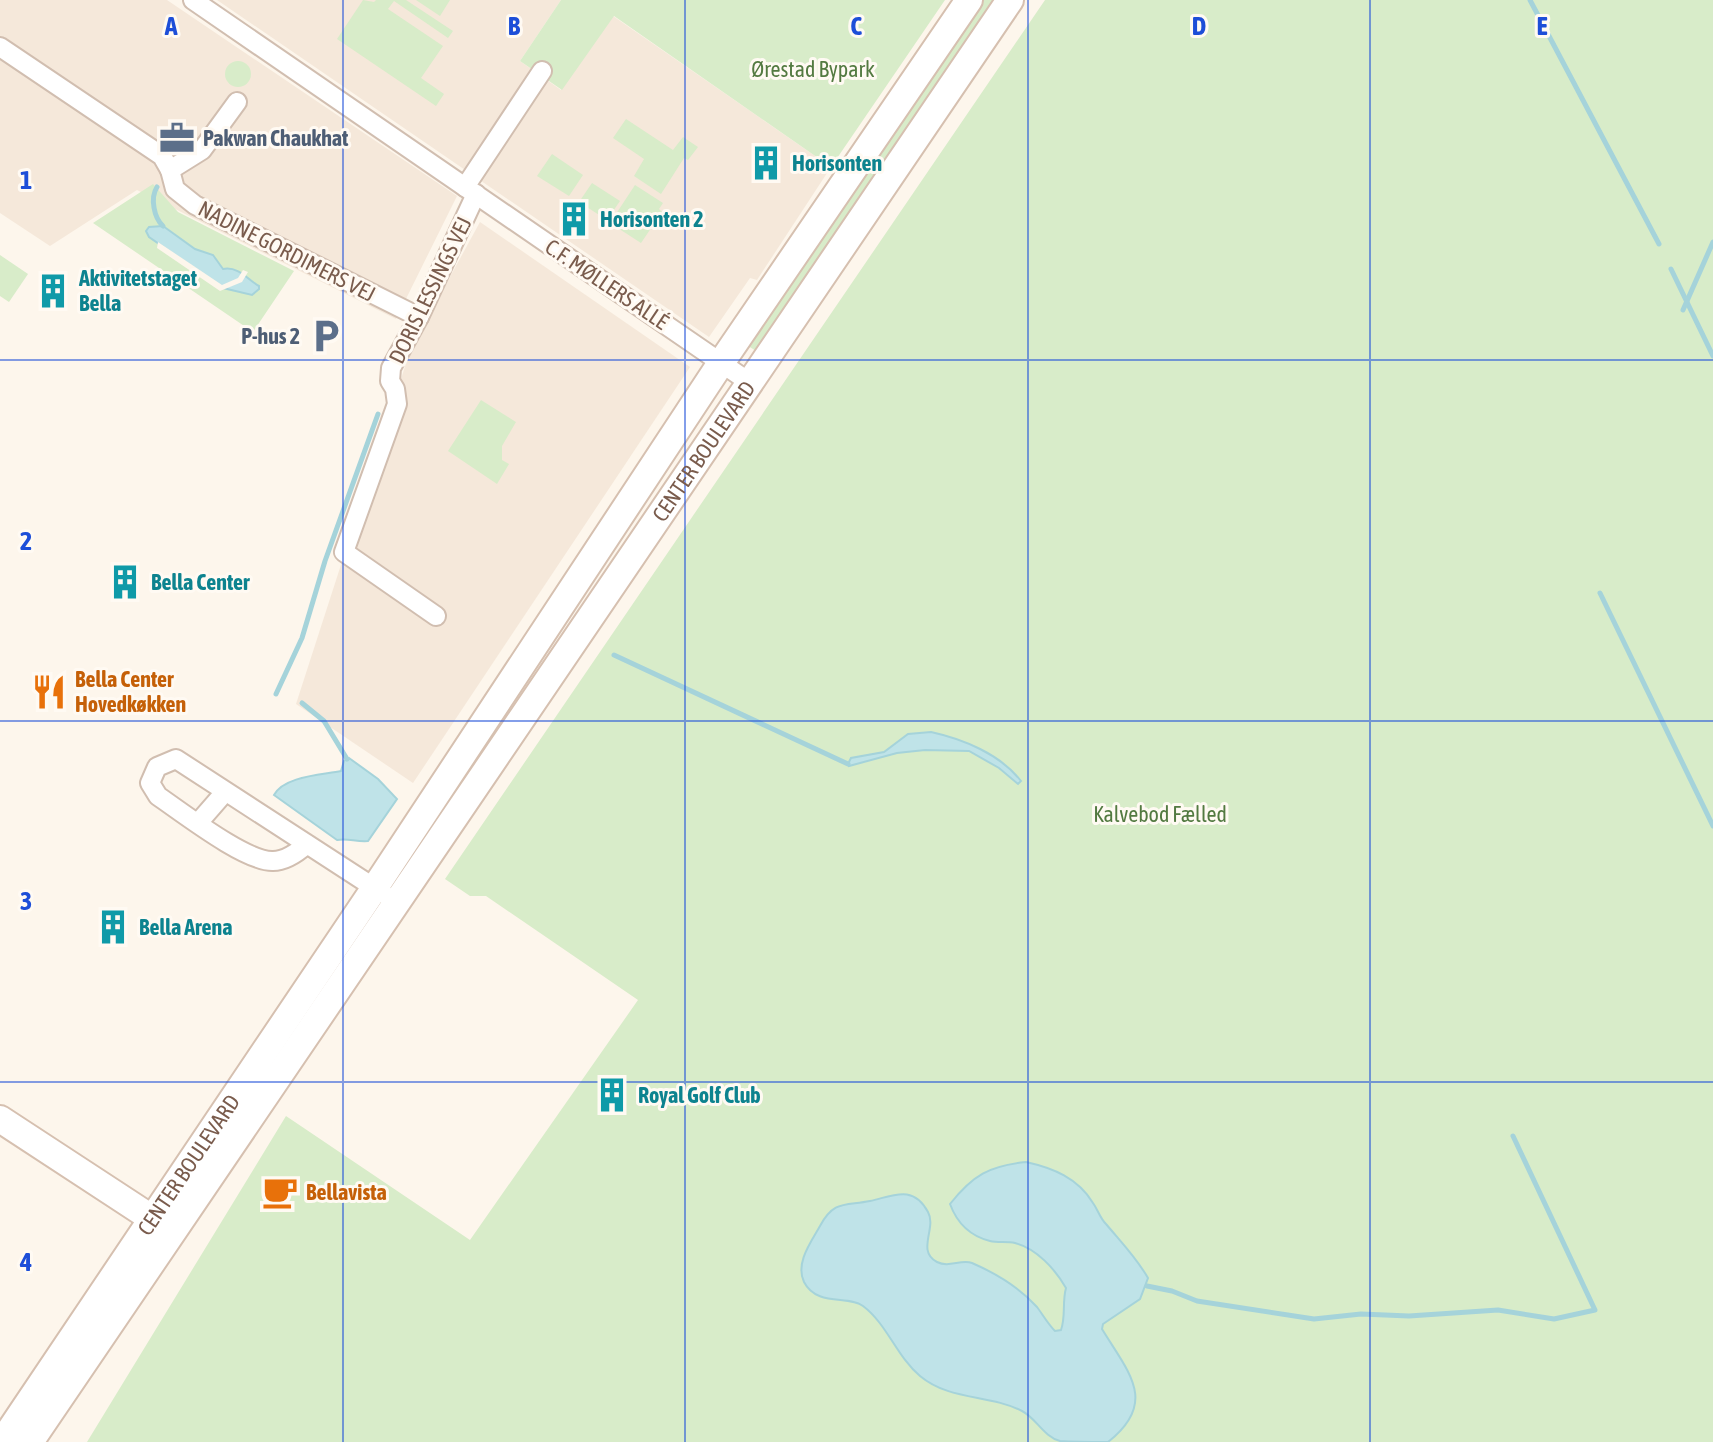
<svg xmlns="http://www.w3.org/2000/svg" width="1713" height="1442" viewBox="0 0 1713 1442" font-family="'Asap Condensed',sans-serif">
  <rect width="100%" height="100%" fill="#fdf6ec"/>
  <g fill="#f5e8da">
    <polygon points="0,0 167,0 457,196 396,319 137,190 50,246 0,213"/>
    <polygon points="217,0 561,0 520,61 561,90 613,16 831,167 757,280 750,278 709,337"/>
    <polygon points="480,222 690,367 413,783 296,704 411,348"/>
  </g>
  <g fill="#d8ecc9">
    <polygon points="363,0 374,2 376,0 406,0 453,31 448,38 394,1 388,9 443,46 421,78 444,94 436,106 337,39"/>
    <polygon points="416,0 450,0 440,16"/>
    <polygon points="561,0 945,0 831,167 614,16 562,90 520,61"/>
    <polygon points="982,0 997,0 758,352 748,346"/>
    <polygon points="1045,0 1713,0 1713,1442 87,1442 286,1116 470,1240 638,1000 486,896 470,896 445,879"/>
    <circle cx="238" cy="74" r="13"/>
    <polygon points="626,119 673,150 683,137 698,147 688,160 684,158 661,194 634,176 644,159 613,138"/>
    <polygon points="552,154 583,175 569,196 537,176"/>
    <polygon points="592,183 620,201 607,220 579,202"/>
    <polygon points="153,184 178,212 294,271 253,332 93,223"/>
    <polygon points="635,185 663,203 659,209 662,212 641,243 610,223"/>
    <polygon points="0,255 28,274 9,302 0,296"/>
    <polygon points="481,400 516,422 502,446 502,460 509,464 497,484 448,451"/>
  </g>
  <g fill="#bfe3e8" stroke="#a5d3da" stroke-width="2">
    <path d="M163 226 195 249 213 255 223 269C239 266 248 280 259 286V289L252 295 223 288 149 237 146 231 149 227Z"/>
    <path d="M931 732C963 739 1000 754 1021 781L1018 784 999 768 969 751 925 750 897 753 849 766 848 764 851 758 884 752 908 734Z"/>
    <path d="M349 758 378 779 397 799 368 841C356 842 348 838 337 840L274 795C284 776 322 775 341 771L344 761Z"/>
    <path d="M1026 1162C1053 1168 1078 1178 1093 1203 1098 1210 1100 1218 1106 1224 1121 1242 1136 1257 1148 1278L1140 1299 1103 1324 1102 1329C1128 1372 1159 1402 1108 1442 1093 1442 1074 1442 1060 1441 1044 1437 1036 1418 1022 1411 989 1394 950 1401 920 1376 897 1357 887 1324 863 1306 848 1295 817 1307 804 1282 795 1263 811 1242 820 1226 834 1200 845 1206 870 1201 893 1196 913 1184 928 1212 937 1228 916 1251 937 1262 949 1268 961 1259 972 1263 995 1273 1020 1288 1037 1307 1043 1315 1048 1324 1055 1331L1061 1330C1066 1316 1062 1302 1066 1288 1055 1269 1037 1249 1015 1243 1007 1241 998 1243 990 1241 970 1236 957 1223 950 1204 973 1175 989 1166 1026 1162Z"/>
  </g>
  <polygon fill="#fdf6ec" points="158,242 222,285 238,278 243,270 248,272 242,282 220,291 157,248"/>
  <g fill="none" stroke-linecap="round" stroke-linejoin="round">
    <g stroke="#a5d3da" stroke-width="5">
      <polyline points="1530,0 1659,244"/>
      <path d="M157 187C150 198 154 218 163 226"/>
      <polyline points="1671,269 1713,356"/>
      <polyline points="1683,310 1713,242"/>
      <polyline points="1600,593 1713,826"/>
      <polyline points="614,655 848,764"/>
      <polyline points="276,694 302,638 325,561 378,414"/>
      <polyline points="302,703 324,721 347,759"/>
      <polyline points="1147,1286 1172,1291 1197,1301 1314,1319 1361,1314 1409,1316 1498,1310 1554,1319 1595,1310 1513,1136"/>
    </g>
    <g stroke="#d1beb0" stroke-width="22">
      <g id="street">
        <polyline points="193,0 749,382"/>
        <polyline points="0,47 162,156 170,170"/>
        <polyline points="237,102 202,150 170,170 175,189 195,205 419,317"/>
        <polyline points="465,187 542,71"/>
        <polyline points="436,616 344,552 397,404 395,389 390,381 391,368 419,317 476,194"/>
        <polyline points="198,823 225,792"/>
        <path d="M307 844C298 852 286 861 273 861 246 862 183 813 158 796L150 783 157 767 176 759 384 894"/>
      </g>
    </g>
    <g stroke="#d6c0b0" stroke-width="30">
      <g id="secondary">
        <polyline points="0,1119 165,1227"/>
        <path id="s1" d="M2 1442 374 889 721 363 969 0"/>
        <path id="s2" d="M30 1442 1010 0"/>
      </g>
    </g>
    <use href="#street" stroke="#fff" stroke-width="18"/>
    <use href="#secondary" stroke="#fff" stroke-width="26"/>
  </g>
  <path fill="none" stroke="#1d4ed8" stroke-width="2" stroke-opacity="0.55" d="M343 0V1442M685 0V1442M1028 0V1442M1370 0V1442M0 360H1713M0 721H1713M0 1082H1713"/>
  <defs>
    <g id="office-bare" transform="scale(2.76)"><path d="M-6-3h4V-5.5h4V-3h4V5H-6ZM-1-4.5V-3h2v-1.5ZM-6 0V1H6V0Z" fill="#5c6f8a" stroke="#fffaf3" stroke-width="2.5" paint-order="stroke"/></g>
    <g id="building-bare" transform="scale(2.76)"><path d="M-4-6H4V6H1V3H-1V6H-4ZM-2.5-4.3h1.7v1.8h-1.7ZM.8-4.3h1.7v1.8H.8ZM-2.5-1h1.7V.8h-1.7ZM.8-1h1.7V.8H.8Z" fill="#0f9aa8" stroke="#fffaf3" stroke-width="2.5" paint-order="stroke"/></g>
    <g id="parking-bare" transform="scale(2.76)"><path d="M-3.5-5.5H1a3.5 3.5 0 0 1 0 7H-1V5.5H-3.5ZM-1-3.4V-.6H.8a1.4 1.4 0 0 0 0-2.8Z" fill="#5c6f8a" stroke="#fffaf3" stroke-width="2.5" paint-order="stroke"/></g>
    <g id="restaurant-bare" transform="scale(2.76)"><path d="M-5-6h1v4h1v-4h1v4h1v-4h1v5L-1.5 .5V6h-2V.5L-5-1ZM5-6V6H3V1.5H1.5Q1.5-4 5-6Z" fill="#e8710a" stroke="#fffaf3" stroke-width="2.5" paint-order="stroke"/></g>
    <g id="cafe-bare" transform="scale(2.76)"><path d="M-5.5-4.5H6V0H3Q3 3.5 0 3.5H-2.5Q-5.5 3.5-5.5 0ZM3-3.2v2h1.7v-2ZM-6 4.5H4V6H-6Z" fill="#e8710a" stroke="#fffaf3" stroke-width="2.5" paint-order="stroke"/></g>
  </defs>
  <g fill-rule="evenodd">
    <use href="#office-bare" x="177" y="138"/>
    <use href="#building-bare" x="766" y="163"/>
    <use href="#building-bare" x="574" y="219"/>
    <use href="#building-bare" x="53" y="291"/>
    <use href="#parking-bare" x="326" y="336"/>
    <use href="#building-bare" x="125" y="582"/>
    <use href="#restaurant-bare" x="49" y="692"/>
    <use href="#building-bare" x="113" y="927"/>
    <use href="#building-bare" x="612" y="1095"/>
    <use href="#cafe-bare" x="280" y="1192"/>
  </g>
  <g text-anchor="middle" dominant-baseline="central" stroke-width="6" stroke-linejoin="round" paint-order="stroke">
    <g font-size="22" fill="#537a41" stroke="#fffaf3">
      <text x="813" y="69">Ørestad Bypark</text>
      <text x="1160" y="814">Kalvebod Fælled</text>
    </g>
    <g font-size="22" font-weight="bold" fill="#4e5e75" stroke="#fffaf3" text-anchor="start">
      <text x="203" y="138">Pakwan Chaukhat</text>
      <text x="300" y="336" text-anchor="end">P-hus 2</text>
    </g>
    <g font-size="22" font-weight="bold" fill="#0d838f" stroke="#fffaf3" text-anchor="start">
      <text x="792" y="163">Horisonten</text>
      <text x="600" y="219">Horisonten 2</text>
      <text x="79" y="278">Aktivitetstaget<tspan x="79" dy="25">Bella</tspan></text>
      <text x="151" y="582">Bella Center</text>
      <text x="139" y="927">Bella Arena</text>
      <text x="638" y="1095">Royal Golf Club</text>
    </g>
    <g font-size="22" fill="#7a5c4d" stroke="#fffaf3">
      <text transform="translate(287 251) rotate(27)">NADINE GORDIMERS VEJ</text>
      <text transform="translate(607 284) rotate(34)">C.F. MØLLERS ALLÉ</text>
      <text transform="translate(430 290) rotate(-64)">DORIS LESSINGS VEJ</text>
      <text stroke="none"><textPath href="#s2" startOffset="1198">CENTER BOULEVARD</textPath></text>
      <text stroke="none"><textPath href="#s1" startOffset="334">CENTER BOULEVARD</textPath></text>
    </g>
    <g font-size="22" font-weight="bold" fill="#c56008" stroke="#fffaf3" text-anchor="start">
      <text x="75" y="679">Bella Center<tspan x="75" dy="25">Hovedkøkken</tspan></text>
      <text x="306" y="1192">Bellavista</text>
    </g>
  </g>
  <g font-size="26" text-anchor="middle" font-weight="bold" fill="#1d4ed8" stroke="#fffaf3" stroke-width="6" stroke-linejoin="round" paint-order="stroke">
    <text x="171" y="35">A</text>
    <text x="514" y="35">B</text>
    <text x="856" y="35">C</text>
    <text x="1199" y="35">D</text>
    <text x="1542" y="35">E</text>
    <text x="26" y="189">1</text>
    <text x="26" y="550">2</text>
    <text x="26" y="910">3</text>
    <text x="26" y="1271">4</text>
  </g>
</svg>
